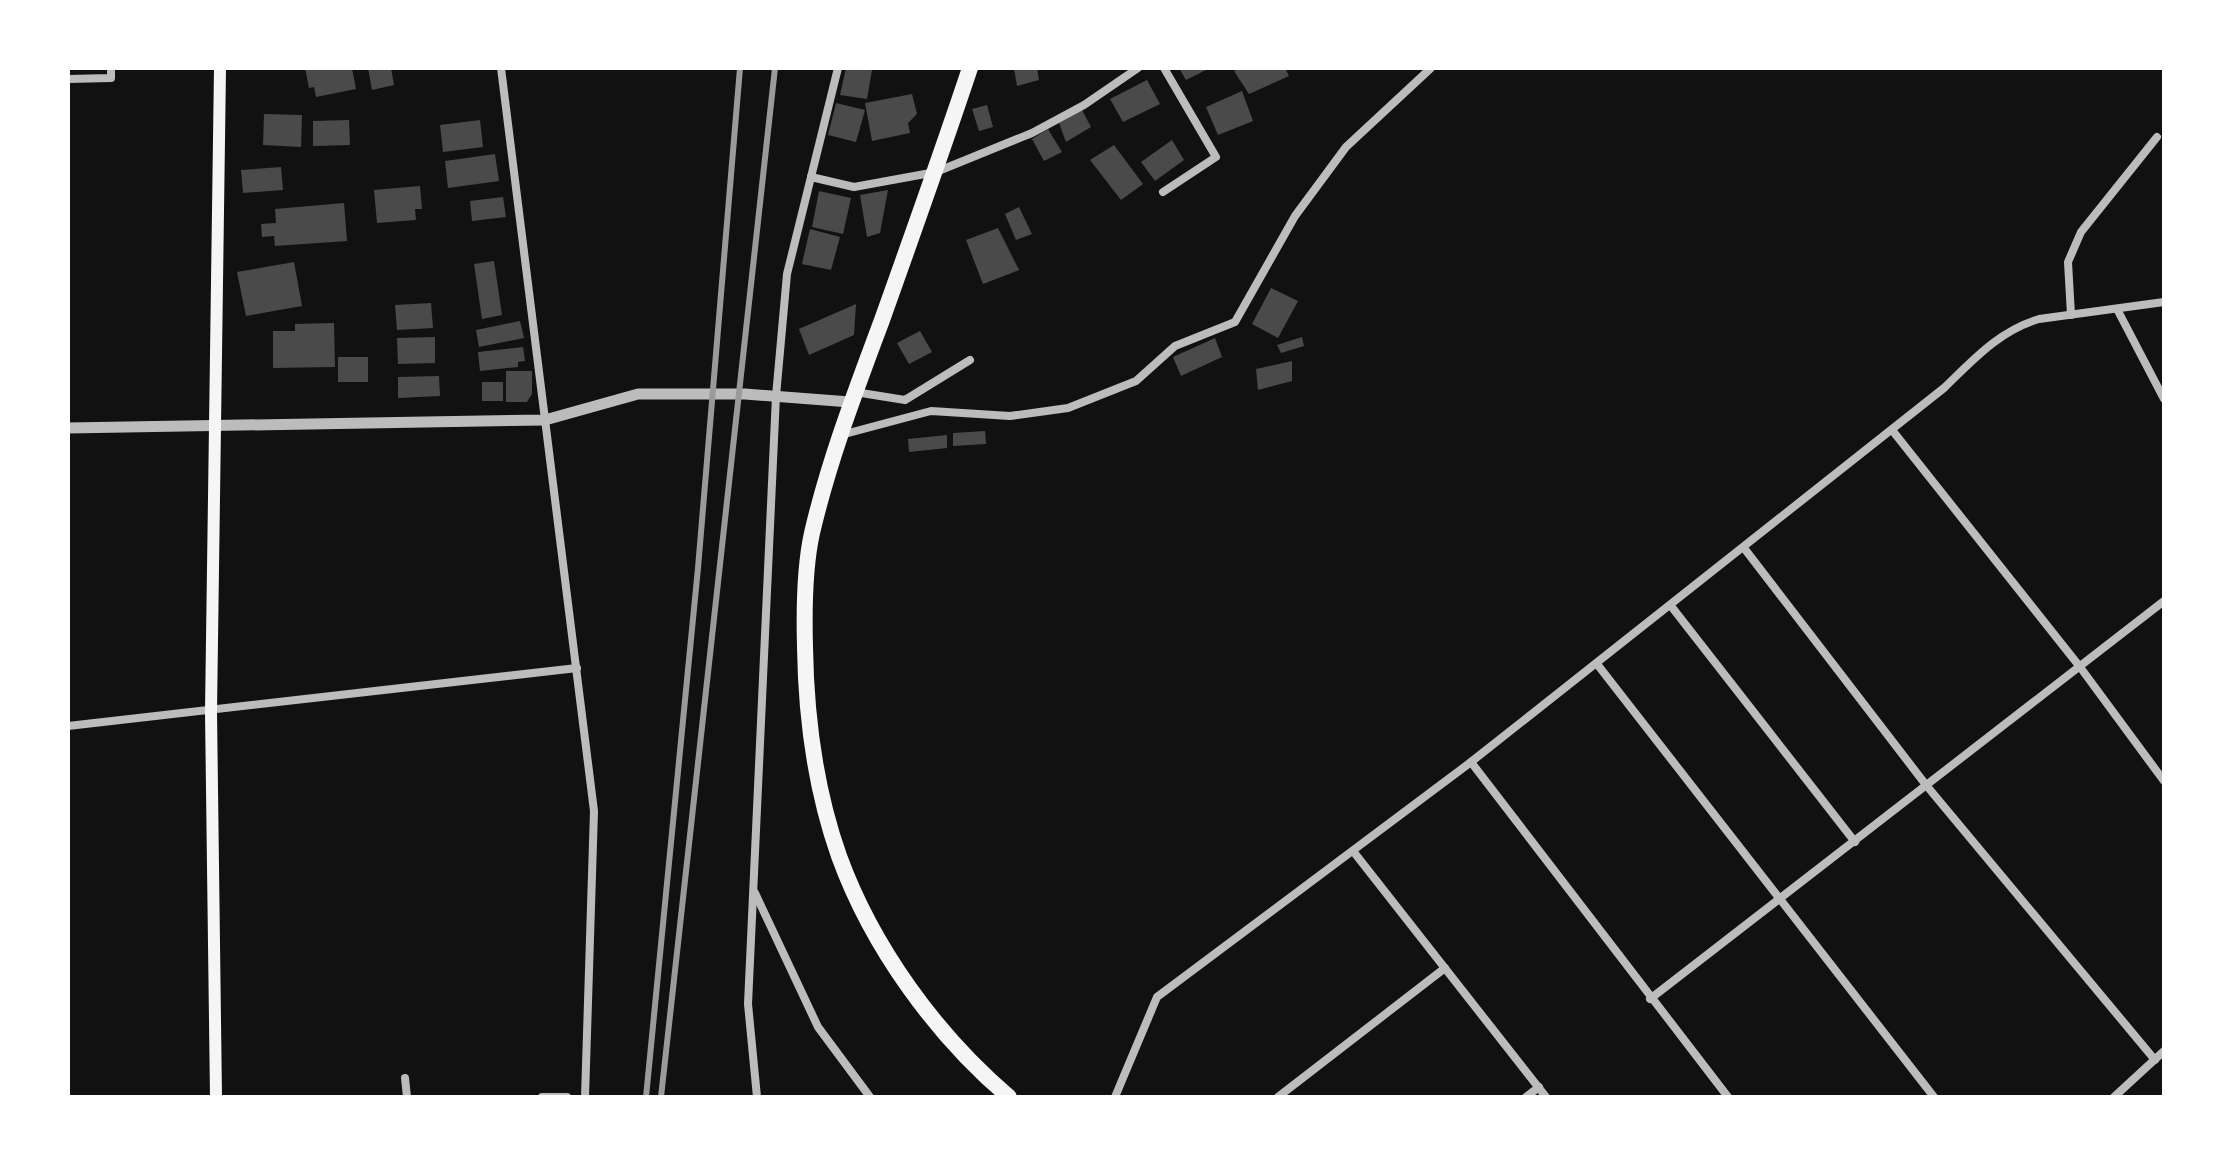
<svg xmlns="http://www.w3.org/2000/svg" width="2232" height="1165" viewBox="0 0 2232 1165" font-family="Jost,sans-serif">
  <rect width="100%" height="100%" fill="#111"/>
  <g fill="#4a4a4a">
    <polygon points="305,68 352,68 356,89 316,97 314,87 309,88"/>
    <polygon points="368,68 391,68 394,85 372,90"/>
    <polygon points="846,68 872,70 867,99 840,95"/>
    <polygon points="1014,68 1037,68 1039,80 1017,86"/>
    <polygon points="1179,68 1210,68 1186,80"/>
    <polygon points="1241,68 1285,68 1289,76 1249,94 1234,71"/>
    <polygon points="1147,80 1160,104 1123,122 1110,99"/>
    <polygon points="1242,91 1253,121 1218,135 1206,107"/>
    <polygon points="912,94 917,114 908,123 910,133 872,141 865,103"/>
    <polygon points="836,103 865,110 856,142 828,135"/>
    <polygon points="987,105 993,127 979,131 972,109"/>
    <polygon points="1082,110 1091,127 1066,142 1059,123"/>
    <polygon points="264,114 302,115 301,147 263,145"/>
    <polygon points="349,120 350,145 313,146 313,121"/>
    <polygon points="480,120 483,147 443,152 440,125"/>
    <polygon points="1048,129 1062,152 1044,161 1032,139"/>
    <polygon points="1172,140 1184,160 1155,181 1141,162"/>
    <polygon points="1114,145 1143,184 1121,200 1090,160"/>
    <polygon points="495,154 499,181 448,188 445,161"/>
    <polygon points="281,167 283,190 243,193 241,170"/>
    <polygon points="420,186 422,209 415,209 416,220 377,223 374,190"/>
    <polygon points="888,190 880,233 867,237 860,195"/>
    <polygon points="819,191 851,198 843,234 812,227"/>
    <polygon points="503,197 506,217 472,221 470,201"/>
    <polygon points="344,203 347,241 275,246 274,236 262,237 261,224 276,223 275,209"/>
    <polygon points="1019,207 1032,234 1016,240 1005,214"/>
    <polygon points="998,228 1019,270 983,284 966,240"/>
    <polygon points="810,229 840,237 831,270 802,264"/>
    <polygon points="494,261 502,315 482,319 474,264"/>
    <polygon points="294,262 302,306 246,316 237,272"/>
    <polygon points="1271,288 1298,301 1278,338 1252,324"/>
    <polygon points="431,303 433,328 397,330 395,305"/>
    <polygon points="856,304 854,335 809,355 799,329"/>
    <polygon points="520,321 524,338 479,347 476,330"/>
    <polygon points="334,323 335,367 273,368 273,331 295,331 295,324"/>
    <polygon points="920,331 932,352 909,364 897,343"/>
    <polygon points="435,337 435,363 398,364 397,338"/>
    <polygon points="1302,337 1304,346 1281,353 1277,345"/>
    <polygon points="1215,338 1222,357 1181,376 1173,357"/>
    <polygon points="523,347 525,361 518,362 518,367 480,371 478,352"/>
    <rect x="338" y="357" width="30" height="25"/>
    <polygon points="1292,361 1292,381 1258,390 1256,369"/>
    <polygon points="506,371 532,371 532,394 527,402 506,402"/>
    <polygon points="439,376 440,396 398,398 398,377"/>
    <rect x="482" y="382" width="21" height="19"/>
    <polygon points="985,431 986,444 953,446 953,433"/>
    <polygon points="947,435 947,448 909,452 908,439"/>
  </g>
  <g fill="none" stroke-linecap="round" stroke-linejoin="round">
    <g stroke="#bcbcbc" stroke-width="8">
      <polyline points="501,68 594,811 585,1097"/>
      <polyline points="68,79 111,78 111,68"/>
      <polyline points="811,177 854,187 936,172 1032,133 1084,105 1138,68"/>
      <polyline points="1163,192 1216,157 1164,68"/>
      <polyline points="2117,309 2164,399"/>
      <polyline points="2071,315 2068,262 2081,232 2157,137"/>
      <polyline points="855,392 905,400 970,360"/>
      <polyline points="1892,430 2080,667 2164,781"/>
      <polyline points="841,435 931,411 1010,416 1068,408 1136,381 1175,346 1235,322 1295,216 1346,147 1431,68"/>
      <polyline points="1744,548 1926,785 2155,1060"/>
      <polyline points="1671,606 1855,842"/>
      <polyline points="1597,664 1934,1097"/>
      <polyline points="68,726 577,668"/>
      <polyline points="1471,762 1728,1097"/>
      <polyline points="1353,851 1546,1097"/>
      <polyline points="755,893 818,1027 870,1097"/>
      <polyline points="1650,999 2164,601"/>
      <polyline points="405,1078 407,1097"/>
      <polyline points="542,1097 567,1097"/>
      <polyline points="757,1097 748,1004 776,396 787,274 838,68"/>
      <path d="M1115 1097 1157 997 1471 762 1944 388C1974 359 1999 331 2039 319L2164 302"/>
      <polyline points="1278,1097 1445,968"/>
      <polyline points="1526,1097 1539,1087"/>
      <polyline points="2114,1097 2164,1051"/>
    </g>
    <polyline stroke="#bcbcbc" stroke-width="11" points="68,428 545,420 638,394 745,394 850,402"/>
    <polyline stroke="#f5f5f5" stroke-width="12" points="216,1097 211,712 220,68"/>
    <path stroke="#f5f5f5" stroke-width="16" d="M970 68C942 152 912 236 882 320 856 390 829 460 812 533 804 569 804 610 805 647 806 716 816 791 839 856 872 947 936 1035 1009 1097"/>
    <g stroke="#9a9a9a" stroke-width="6">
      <polyline points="646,1097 698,568 740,68"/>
      <polyline points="661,1097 775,68"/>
    </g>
  </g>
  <rect width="2232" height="1165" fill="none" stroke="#ffffff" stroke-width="140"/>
</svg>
